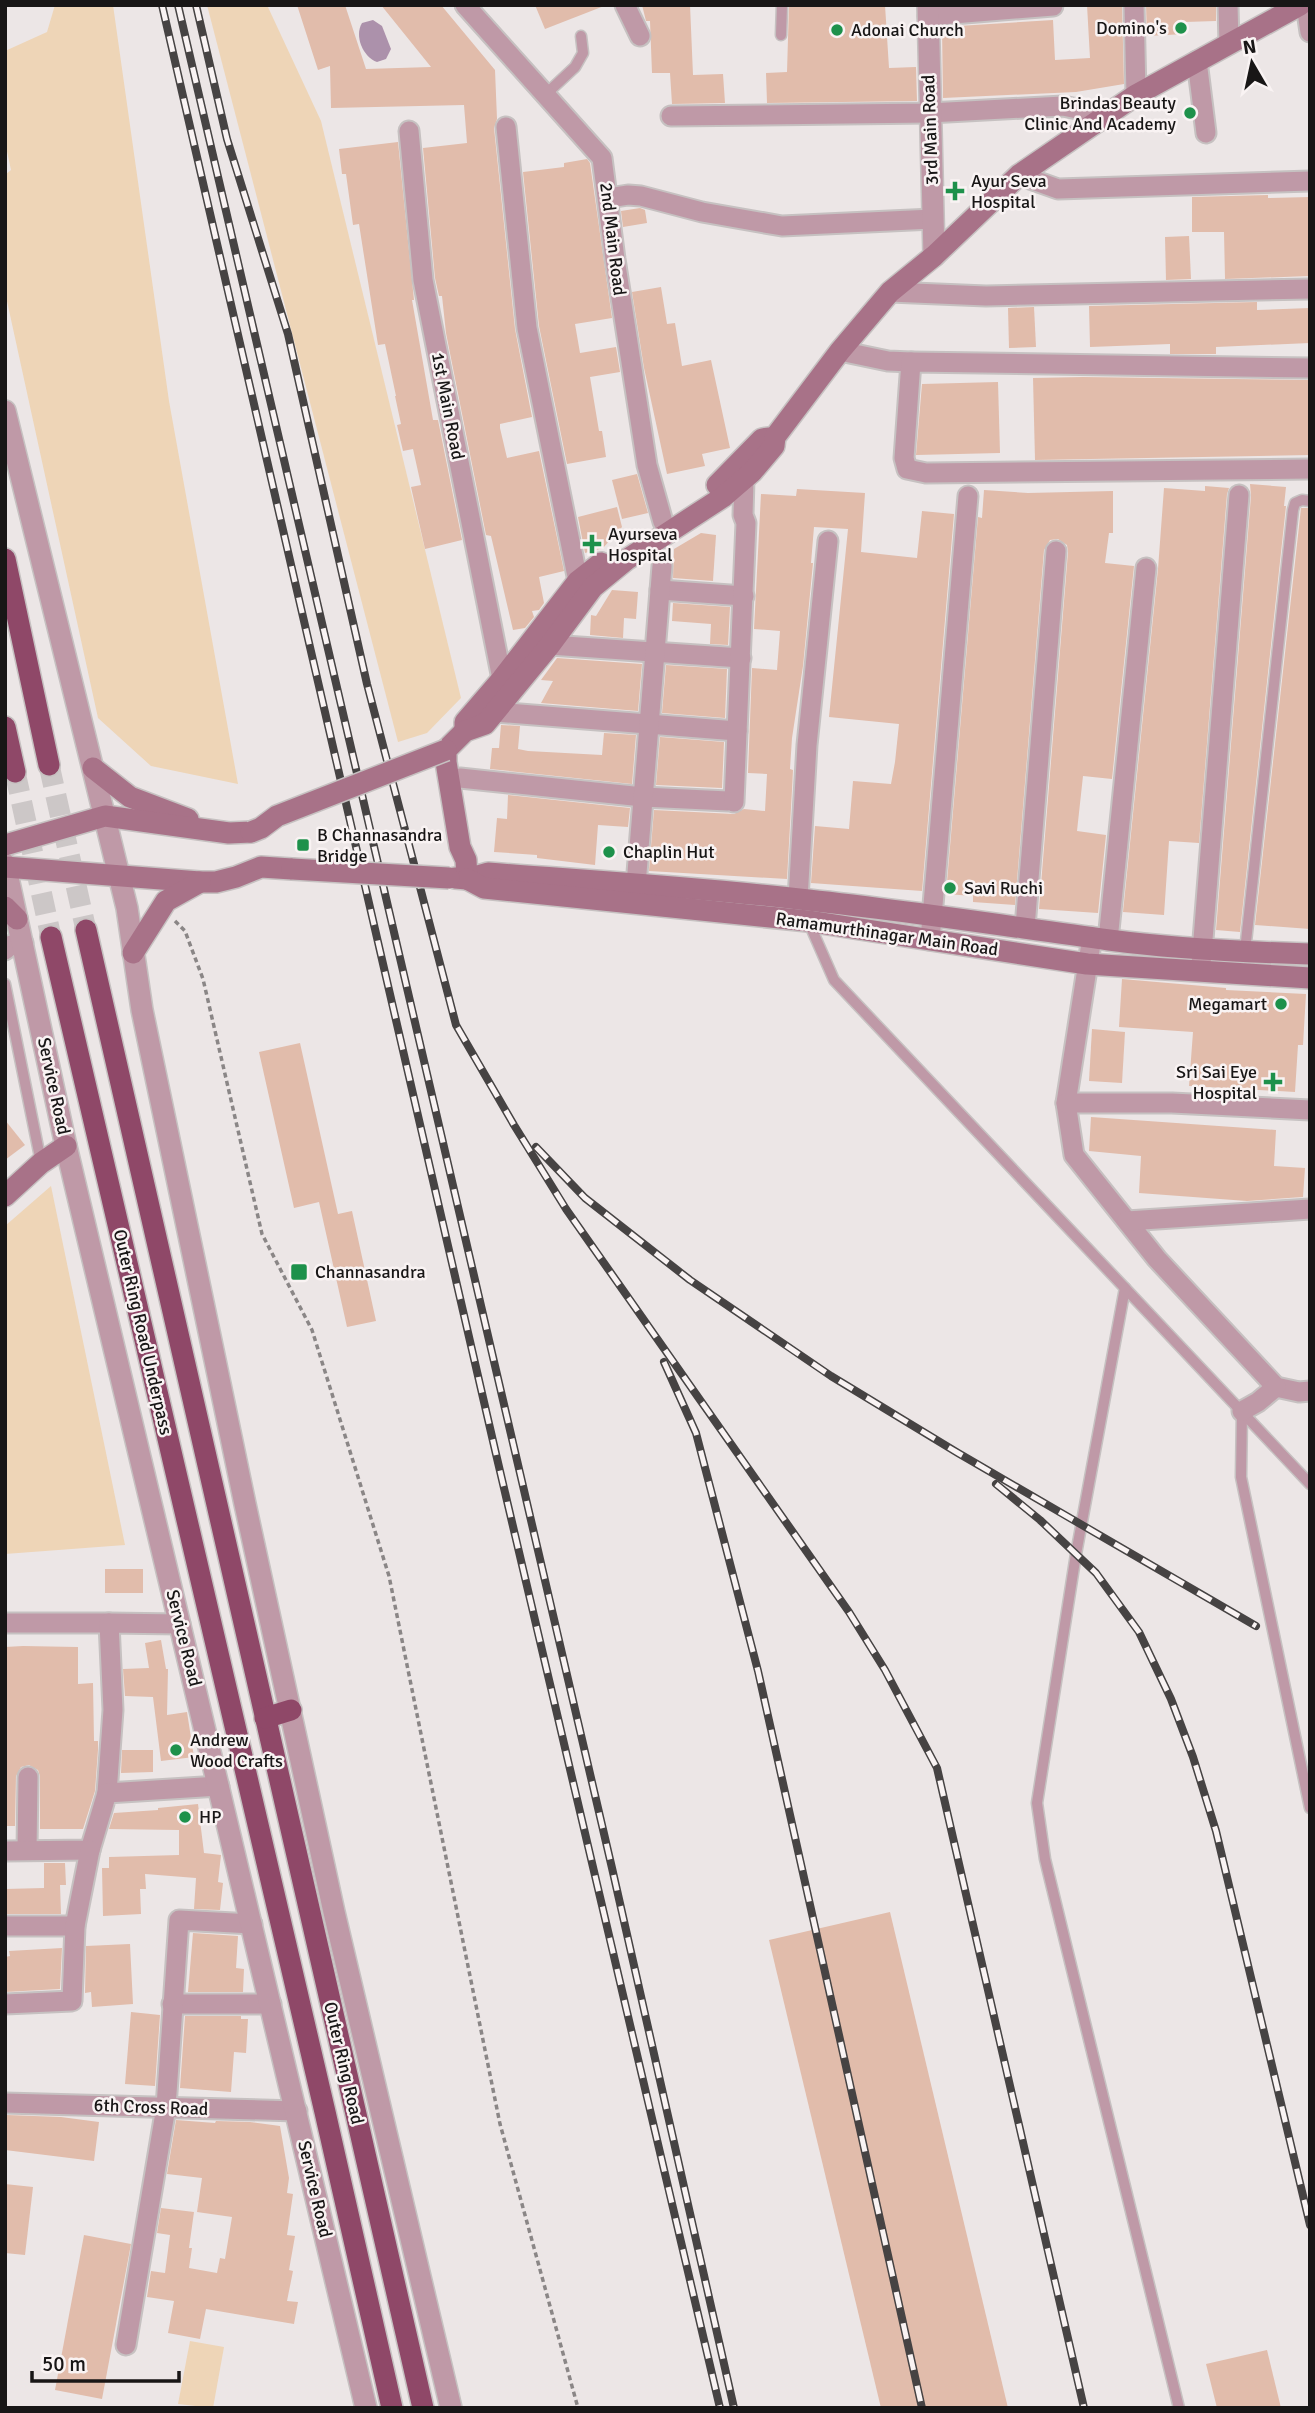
<svg xmlns="http://www.w3.org/2000/svg" width="1315" height="2413" viewBox="0 0 1315 2413" font-family="Signika,sans-serif">
  <rect width="100%" height="100%" fill="#ece6e6"/>
  <g fill="#eed5b7">
    <polygon points="55,5 113,5 169,401 238,784 151,766 98,718 5,292 5,175 11,170 5,142 5,51 47,32"/>
    <polygon points="207,5 267,5 321,121 461,698 427,733 398,742"/>
    <polygon points="51,1186 125,1545 5,1554 5,1226"/>
    <polygon points="190,2341 224,2347 213,2408 178,2404"/>
  </g>
  <path fill="#ac91ab" d="M373 20 382 26 391 49 386 59 377 62C363 57 354 36 362 23Z"/>
  <g fill="#e1bcab">
    <polygon points="297,5 345,5 366,69 431,67 381,5 441,5 495,70 497,119 494,128 515,329 532,417 500,424 500,428 507,458 539,451 564,571 539,577 544,603 539,610 532,611 534,617 525,628 513,630 491,536 486,535 446,333 442,296 439,296 435,278 423,148 467,143 464,105 331,108 330,66 318,70"/>
    <polygon points="535,5 604,5 604,6 545,29"/>
    <polygon points="642,5 690,5 693,75 723,74 725,103 672,104 670,73 652,73 650,21 646,21"/>
    <polygon points="789,5 885,5 889,68 916,67 917,101 767,103 766,73 787,72"/>
    <polygon points="1087,5 1122,5 1124,84 1076,92 943,98 942,27 1053,20 1055,60 1090,58"/>
    <polygon points="1146,5 1216,5 1216,21 1185,22 1185,34 1147,36"/>
    <polygon points="398,142 414,300 412,300 433,420 438,420 462,540 425,549 411,487 421,485 413,449 403,451 397,425 401,424 395,396 396,396 385,344 378,345 359,224 353,225 346,174 342,174 339,149"/>
    <polygon points="587,159 590,163 612,318 575,324 580,353 616,347 620,372 590,377 599,431 602,431 606,457 567,464 539,326 523,172 564,167 564,163"/>
    <polygon points="1268,195 1268,198 1310,197 1310,276 1225,279 1224,232 1192,232 1192,197"/>
    <polygon points="640,208 645,210 647,223 623,227 621,211"/>
    <polygon points="1189,236 1191,279 1166,280 1165,237"/>
    <polygon points="661,287 667,324 675,323 682,366 711,360 730,448 702,454 705,466 667,474 644,368 632,292"/>
    <polygon points="1257,302 1257,310 1310,308 1310,343 1216,347 1216,354 1170,354 1170,344 1090,347 1089,306"/>
    <polygon points="1034,307 1036,347 1009,348 1008,308"/>
    <polygon points="1083,377 1310,380 1310,455 1035,460 1033,378"/>
    <polygon points="998,382 1000,453 916,455 922,384"/>
    <polygon points="637,474 648,513 622,519 612,480"/>
    <polygon points="1250,484 1286,487 1284,506 1286,506 1240,932 1216,930 1251,496"/>
    <polygon points="1205,486 1229,488 1227,494 1199,843 1169,841 1164,915 1123,912 1158,569 1164,488 1205,491"/>
    <polygon points="797,489 865,493 861,552 917,558 922,511 954,514 922,891 811,883 815,826 849,829 853,781 891,784 895,762 899,724 829,717 848,529 814,527 811,563 813,563 803,666 792,738 790,769 793,770 792,790 787,879 649,871 654,810 734,814 744,809 765,811 767,774 748,773 752,668 777,670 780,631 754,629 761,494 796,496"/>
    <polygon points="984,490 1028,493 1113,491 1113,533 1109,533 1105,563 1134,566 1112,779 1083,776 1077,831 1106,835 1098,913 1039,909 1068,552 1067,545 1058,539 1050,540 1044,550 1015,905 973,902 973,896 946,894 978,517 982,518"/>
    <polygon points="617,507 622,527 603,548 585,553 578,517"/>
    <polygon points="1301,508 1310,508 1310,929 1255,925"/>
    <polygon points="701,533 716,535 713,581 673,578 674,549"/>
    <polygon points="612,590 638,592 636,619 624,618 623,638 590,635 591,615 596,616"/>
    <polygon points="673,603 730,607 728,645 710,644 711,624 672,621"/>
    <polygon points="557,658 642,664 638,711 541,703 553,681 541,680"/>
    <polygon points="666,665 727,669 725,718 662,713"/>
    <polygon points="501,725 520,726 518,749 528,751 602,755 604,733 636,735 632,784 490,769 492,748 499,748"/>
    <polygon points="660,737 724,742 722,788 656,785"/>
    <polygon points="508,795 630,808 628,827 598,825 595,865 537,858 537,855 494,852 497,818 507,819"/>
    <polygon points="1122,979 1226,988 1226,990 1306,994 1303,1045 1298,1045 1295,1092 1189,1086 1193,1032 1119,1027"/>
    <polygon points="1092,1029 1125,1032 1122,1083 1089,1081"/>
    <polygon points="300,1043 338,1214 352,1211 376,1321 347,1327 319,1202 294,1208 259,1052"/>
    <polygon points="1091,1117 1276,1130 1274,1166 1305,1168 1303,1197 1247,1201 1139,1193 1141,1156 1089,1151"/>
    <polygon points="5,1120 25,1145 5,1160"/>
    <rect x="105" y="1569" width="38" height="24"/>
    <polygon points="161,1640 166,1669 168,1669 167,1715 187,1712 194,1757 161,1761 153,1697 125,1696 123,1669 149,1668 145,1643"/>
    <polygon points="23,1646 78,1647 78,1684 93,1683 94,1741 98,1741 98,1750 95,1791 83,1829 40,1829 40,1776 38,1770 29,1765 21,1767 16,1776 15,1826 5,1826 5,1647"/>
    <polygon points="122,1750 153,1750 153,1772 121,1773"/>
    <polygon points="198,1804 204,1853 221,1855 218,1882 223,1883 220,1910 194,1909 196,1878 145,1874 146,1889 140,1889 141,1914 103,1916 102,1868 109,1868 109,1857 179,1855 179,1830 109,1829 114,1813 158,1810 158,1808"/>
    <polygon points="44,1863 65,1863 66,1885 60,1885 61,1914 5,1914 5,1889 44,1888"/>
    <polygon points="890,1912 1008,2408 881,2408 769,1940"/>
    <polygon points="193,1933 238,1936 236,1968 244,1969 243,1992 188,1992"/>
    <polygon points="130,1944 133,2004 92,2007 91,1992 85,1993 86,1946"/>
    <polygon points="62,1948 60,1989 5,1992 5,1957 10,1956 9,1951"/>
    <polygon points="131,2012 160,2015 155,2086 125,2084"/>
    <polygon points="185,2016 241,2016 241,2019 248,2019 246,2053 234,2052 231,2092 180,2088"/>
    <polygon points="7,2115 61,2117 99,2122 94,2161 5,2150"/>
    <polygon points="176,2120 215,2123 216,2121 250,2122 280,2126 289,2178 287,2193 293,2194 287,2235 295,2236 289,2270 293,2271 287,2301 298,2302 294,2324 206,2309 200,2339 168,2333 174,2301 147,2297 151,2271 165,2273 170,2235 157,2233 161,2208 194,2212 189,2248 192,2248 189,2268 217,2273 220,2258 225,2259 232,2217 197,2212 202,2178 167,2174"/>
    <polygon points="5,2184 33,2187 25,2255 5,2253"/>
    <polygon points="84,2235 131,2244 102,2399 55,2390"/>
    <polygon points="1267,2350 1281,2408 1217,2408 1206,2364"/>
  </g>
  <g fill="none" stroke-linecap="round" stroke-linejoin="round">
    <g stroke="#ccc7c7" stroke-width="21" stroke-dasharray="21 10" stroke-linecap="butt">
      <polyline points="49,765 86,930"/>
      <polyline points="15,772 51,937"/>
    </g>
    <g stroke="#c6c1c1" stroke-width="13">
      <g id="service">
        <polyline points="781,35 782,5"/>
        <polyline points="545,95 575,67 583,53 581,36"/>
        <polyline points="809,923 834,980 1310,1484"/>
        <polyline points="1245,951 1293,510 1295,503 1302,500 1310,501"/>
        <polyline points="5,984 41,1162"/>
        <polyline points="1125,1288 1076,1554 1037,1803 1045,1859 1179,2408"/>
        <polyline points="1242,1411 1241,1477 1310,1808"/>
      </g>
    </g>
    <g stroke="#c6c1c1" stroke-width="23">
      <g id="minor">
        <polyline points="465,5 602,158 615,259 647,465 663,522"/>
        <polyline points="625,5 640,36"/>
        <polyline points="1134,5 1136,95"/>
        <polyline points="1228,5 1229,44"/>
        <polyline points="1306,5 1310,32"/>
        <polyline points="928,16 1053,6"/>
        <polyline points="1197,61 1206,133"/>
        <polyline points="671,116 929,113 1063,106 1106,115"/>
        <polyline points="506,127 527,328 578,581"/>
        <polyline points="409,131 423,280 502,679"/>
        <polyline points="1019,175 1058,189 1310,181"/>
        <polyline points="609,198 628,195 641,196 702,212 782,226 933,219"/>
        <polyline points="890,292 986,296 1310,289"/>
        <polyline points="840,351 888,361 911,362"/>
        <polyline points="1310,368 911,362 904,458 907,469 926,473 1310,469"/>
        <polyline points="660,590 744,596"/>
        <polyline points="550,645 741,658"/>
        <polyline points="495,712 737,731"/>
        <polyline points="460,778 643,797 728,801"/>
        <polyline points="734,802 746,523 743,515 744,479"/>
        <polyline points="636,885 662,566"/>
        <polyline points="798,899 807,745 828,541"/>
        <polyline points="1025,927 1056,551"/>
        <polyline points="1092,937 1066,1103 1074,1155 1157,1259 1276,1387 1299,1392 1310,1391"/>
        <polyline points="930,940 968,496"/>
        <polyline points="1108,940 1146,568"/>
        <polyline points="5,950 11,945 23,943"/>
        <polyline points="1201,964 1239,495"/>
        <polyline points="1066,1103 1172,1103 1310,1110"/>
        <polyline points="1127,1221 1310,1209"/>
        <polyline points="1242,1411 1258,1402 1276,1387"/>
        <polyline points="5,1623 109,1623"/>
        <polyline points="107,1793 113,1710 109,1623 180,1624"/>
        <polyline points="27,1850 28,1777"/>
        <polyline points="5,1851 90,1850 107,1793 219,1786"/>
        <polyline points="5,1926 75,1926"/>
        <polyline points="5,2004 72,2001 75,1926 90,1850"/>
        <polyline points="172,2004 271,2004"/>
        <polyline points="5,2103 297,2111"/>
        <polyline points="126,2345 166,2107 179,1920 252,1924"/>
      </g>
    </g>
    <g stroke="#c6c1c1" stroke-width="24">
      <g id="tertiary">
        <polyline points="928,5 934,256"/>
        <polyline points="5,411 127,908 142,1010 245,1504 334,1912 451,2408"/>
        <polyline points="5,864 66,1146 366,2408"/>
      </g>
    </g>
    <g stroke="#c6c1c1" stroke-width="24">
      <g id="secondary">
        <polyline points="717,485 762,439 768,438"/>
        <polyline points="465,731 465,722 502,679 578,581 601,563"/>
        <polyline points="93,768 130,797 188,819"/>
        <polyline points="5,845 105,816 229,833 251,832"/>
        <polyline points="5,867 200,882 216,882 236,877 261,867 292,869"/>
        <path d="M455 878 467 879 488 873C592 881 696 887 799 899 903 910 1006 926 1109 940 1176 949 1243 952 1310 954"/>
        <polyline points="467,879 466,860 460,847 446,762 446,750 465,731 485,724 550,645 593,587 626,560 723,497 752,472 774,446 775,437 840,351 890,292 934,256 1019,175 1136,95 1300,5"/>
        <polyline points="467,879 484,888 808,921 1087,964 1310,978"/>
        <polyline points="5,907 17,919"/>
        <polyline points="133,953 166,901 200,882"/>
        <polyline points="5,1196 41,1163 66,1146"/>
      </g>
    </g>
    <g stroke="#c6c1c1" stroke-width="24">
      <g id="trunk">
        <polyline points="5,559 49,765"/>
        <polyline points="5,727 15,772"/>
        <polyline points="86,930 423,2408"/>
        <polyline points="51,937 325,2112 392,2408"/>
        <polyline points="265,1718 291,1710"/>
      </g>
    </g>
    <polyline stroke="#8a8686" stroke-width="3.5" stroke-dasharray="5 3.5" stroke-linecap="butt" points="175,921 185,931 203,979 262,1234 312,1330 389,1576 500,2124 578,2408"/>
    <use href="#service" stroke="#bf99a7" stroke-width="10"/>
    <use href="#minor" stroke="#bf99a7" stroke-width="19"/>
    <use href="#tertiary" stroke="#bf99a7" stroke-width="21"/>
    <use href="#secondary" stroke="#a87288" stroke-width="21"/>
    <use href="#trunk" stroke="#8f4868" stroke-width="21"/>
    <g stroke="#464343" stroke-width="8">
      <g id="rail">
        <polyline points="162,5 496,1454 720,2408"/>
        <polyline points="178,5 612,1868 734,2408"/>
        <polyline points="196,5 227,139 288,334 367,684 456,1025 514,1125 566,1209 849,1612 885,1670 937,1768 1084,2408"/>
        <polyline points="536,1147 585,1198 690,1280 831,1376 958,1453 1256,1626"/>
        <polyline points="664,1362 696,1433 758,1671 922,2408"/>
        <polyline points="996,1484 1040,1520 1096,1573 1139,1632 1171,1699 1193,1757 1216,1831 1310,2225"/>
      </g>
    </g>
    <use href="#rail" stroke="#f9f3f3" stroke-width="5" stroke-dasharray="16" stroke-linecap="butt"/>
    <g stroke="#c6c1c1" stroke-width="24" stroke-linecap="butt">
      <g id="secondary-bridge">
        <polyline points="251,832 261,828 277,816 446,750"/>
        <polyline points="292,869 449,878"/>
      </g>
    </g>
    <use href="#secondary-bridge" stroke="#a87288" stroke-width="21"/>
  </g>
  <g fill="#1e914b" stroke="#f9f3f3" stroke-width="2.5">
    <circle cx="1181" cy="28" r="7"/>
    <circle cx="837" cy="30" r="7"/>
    <circle cx="1190" cy="113" r="7"/>
    <path d="M951.5 180.5h7v7h7v7h-7v7h-7v-7h-7v-7h7z"/>
    <path d="M588.5 533.5h7v7h7v7h-7v7h-7v-7h-7v-7h7z"/>
    <rect x="296" y="838" width="14" height="14" rx="3.5"/>
    <circle cx="609" cy="852" r="7"/>
    <circle cx="950" cy="888" r="7"/>
    <circle cx="1281" cy="1004" r="7"/>
    <path d="M1269.5 1071.5h7v7h7v7h-7v7h-7v-7h-7v-7h7z"/>
    <rect x="290" y="1263" width="18" height="18" rx="3.5"/>
    <circle cx="176" cy="1750" r="7"/>
    <circle cx="185" cy="1817" r="7"/>
  </g>
  <g text-anchor="middle" dominant-baseline="central" stroke-width="5" stroke-linejoin="round" paint-order="stroke">
    <g font-size="18" fill="#181616" stroke="#f9f3f3" text-anchor="start">
      <text x="1167" y="28" text-anchor="end">Domino's</text>
      <text x="851" y="30">Adonai Church</text>
      <text x="1176" y="103" text-anchor="end">Brindas Beauty<tspan x="1176" dy="21">Clinic And Academy</tspan></text>
      <text x="971" y="181">Ayur Seva<tspan x="971" dy="21">Hospital</tspan></text>
      <text x="608" y="534">Ayurseva<tspan x="608" dy="21">Hospital</tspan></text>
      <text x="317" y="835">B Channasandra<tspan x="317" dy="21">Bridge</tspan></text>
      <text x="623" y="852">Chaplin Hut</text>
      <text x="964" y="888">Savi Ruchi</text>
      <text x="1267" y="1004" text-anchor="end">Megamart</text>
      <text x="1257" y="1072" text-anchor="end">Sri Sai Eye<tspan x="1257" dy="21">Hospital</tspan></text>
      <text x="315" y="1272">Channasandra</text>
      <text x="190" y="1740">Andrew<tspan x="190" dy="21">Wood Crafts</tspan></text>
      <text x="199" y="1817">HP</text>
    </g>
    <g font-size="18" fill="#181616" stroke="#f9f3f3">
      <text transform="translate(930 130) rotate(-92)">3rd Main Road</text>
      <text transform="translate(613 239) rotate(83)">2nd Main Road</text>
      <text transform="translate(448 406) rotate(79)">1st Main Road</text>
      <text transform="translate(887 934) rotate(8)">Ramamurthinagar Main Road</text>
      <text transform="translate(54 1086) rotate(78)">Service Road</text>
      <text transform="translate(143 1332) rotate(77)">Outer Ring Road Underpass</text>
      <text transform="translate(184 1638) rotate(76)">Service Road</text>
      <text transform="translate(344 2063) rotate(77)">Outer Ring Road</text>
      <text transform="translate(151 2107) rotate(2)">6th Cross Road</text>
      <text transform="translate(315 2189) rotate(77)">Service Road</text>
    </g>
  </g>
  <rect width="1315" height="2413" fill="none" stroke="#181616" stroke-width="14"/>
  <g transform="translate(1252 63) rotate(351)" stroke="#f9f3f3" stroke-width="5" paint-order="stroke">
  <path d="M0-5L12 26L0 18L-12 26Z" fill="#181616"/>
  <text y="-10" font-size="19" font-weight="bold" text-anchor="middle" fill="#181616">N</text>
  </g>
  <path d="M32 2371v10h147v-10" fill="none" stroke="#181616" stroke-width="3.5"/>
  <text x="42" y="2371" font-size="21" fill="#181616" stroke="#f9f3f3" stroke-width="5" paint-order="stroke">50 m</text>
</svg>
